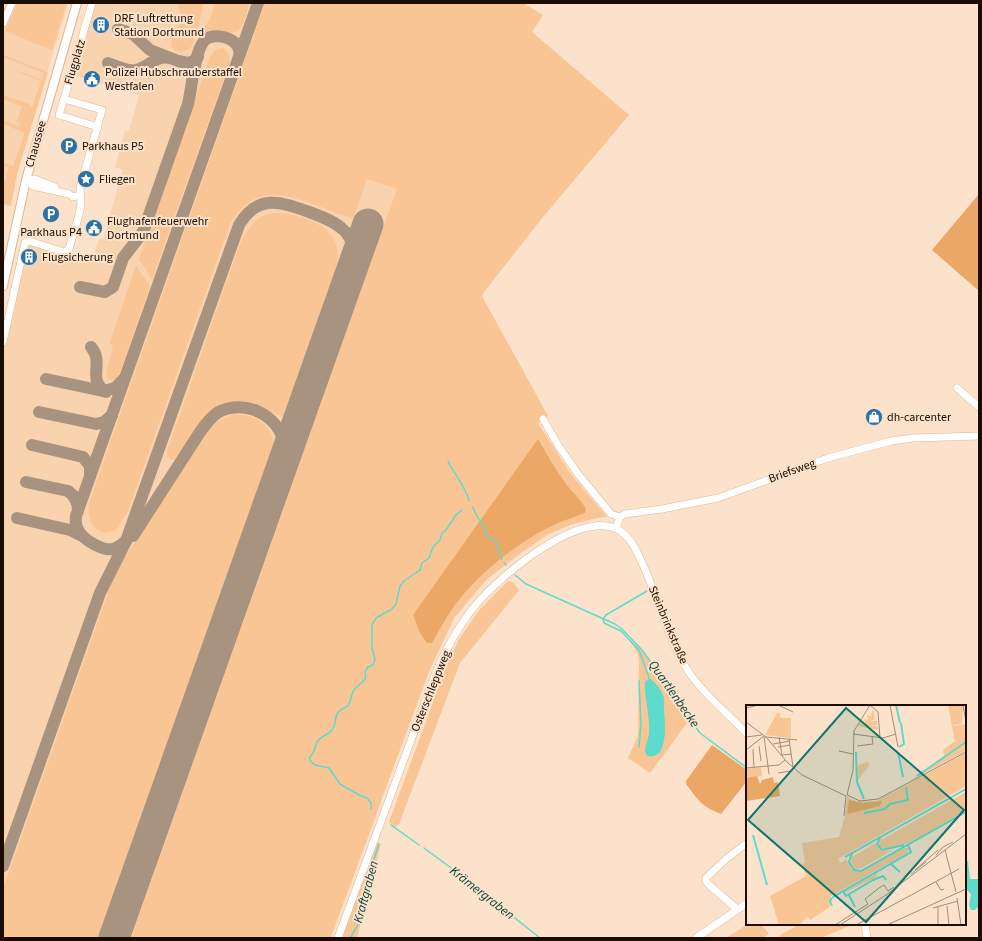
<svg xmlns="http://www.w3.org/2000/svg" width="982" height="941" viewBox="0 0 982 941" font-family="'Source Sans 3',sans-serif">
  <rect width="100%" height="100%" fill="#fce2ca"/>
  <g fill="#f9d2ae">
    <polygon points="3,3 68,3 16,175 10,207 3,204"/>
    <polygon points="92,3 522,3 525,38 480,291 527,423 555,527 476,588 439,636 416,695 376,817 331,938 3,938 3,342 28,243 37,244 92,259 99,239 104,238 109,218 123,170 115,167 125,131 129,131 139,95 71,74"/>
  </g>
  <g fill="#f9c594">
    <polygon points="17,3 67,3 52,50 5,31"/>
    <path d="M177 3H204L192 46C187 52 180 53 174 50L171 45C172 42 172 35 174 32 178 25 184 23 184 14H181Z"/>
    <path d="M215 3H250C247 10 245 21 241 27 232 40 213 25 199 38L201 28C211 24 212 12 215 3Z"/>
    <path d="M265 3H523L543 15 532 32 629 115 543 217 484 292 482 296 548 416 538 423 571 474 607 517 597 518 570 525 549 534 519 554 487 579 454 618 429 672 330 938H131L397 189 367 179 353 219C340 214 326 209 313 204 276 191 253 187 230 224L128 511 116 530 106 533C91 531 87 516 89 503Z"/>
    <path d="M222 48C229 51 230 58 229 64L152 279 139 259 210 57 215 50Z"/>
    <polygon points="3,55 48,72 17,174 11,206 3,203 3,186 9,168 3,166 3,162 13,166 25,133 3,124 3,120 19,126 20,123 16,122 22,107 3,99 3,95 30,104 29,106 32,107 41,81 20,73 21,72 41,80 44,73 3,57"/>
    <path d="M273 213C294 213 326 221 335 242 338 249 338 257 337 264L284 417C272 413 260 407 248 405 212 397 196 432 179 457L175 460H171L167 456V451L240 244C247 229 256 216 273 213Z"/>
    <path d="M136 266 150 286 118 378C114 380 110 381 107 377L106 373 113 348 110 342Z"/>
    <path d="M235 414C257 416 268 422 275 444L99 938H3V889L112 582 123 560 209 429 218 421Z"/>
    <polygon points="508,581 513,582 519,590 460,663 399,824 395,827 389,822 446,667 459,639 480,609"/>
    <polygon points="627,637 643,652 690,719 650,773 628,758 638,736 639,659 637,652"/>
    <polygon points="376,842 381,844 357,938 341,938"/>
    <polygon points="748,924 751,926 754,924 761,924 769,934 763,938 726,938"/>
    <polygon points="800,924 805,924 806,926 813,924 854,924 821,938 779,938 780,935"/>
  </g>
  <g fill="#eaa765">
    <polygon points="979,194 979,291 932,250"/>
    <path d="M538 439C547 455 556 470 566 484 573 493 581 500 586 509L585 513C575 517 564 520 554 525 521 540 485 569 462 596 450 610 441 627 432 643H427L420 633 413 615Z"/>
    <path d="M712 745 747 770V781L721 814C701 806 699 801 686 784V781Z"/>
  </g>
  <g fill="#5ddbcc">
    <path d="M649 678C654 681 661 689 663 695 665 700 664 706 664 711 665 723 669 761 647 756 642 747 649 741 649 732 650 715 644 698 645 682Z"/>
    <polygon points="965,861 968,861 970,879 979,879 979,906 975,910 971,910 969,905 971,894 965,888"/>
  </g>
  <g fill="none" stroke-linecap="round" stroke-linejoin="round">
    <g stroke="#5ddbcc" stroke-width="1.5">
      <path d="M448 461C454 475 466 486 469 501"/>
      <path d="M473 507C474 510 475 513 477 516 481 524 486 524 486 535L496 542 502 559"/>
      <polyline points="504,563 506,565"/>
      <polyline points="515,575 526,584 597,616 615,624 622,629 643,651 700,733 747,768"/>
      <polyline points="647,591 606,615 603,619 604,623 621,631 639,650 649,678"/>
      <polyline points="639,747 641,724 639,681"/>
      <path d="M371 809V803L367 798 359 795 340 784 329 768C321 765 313 768 309 758 316 752 314 748 317 742 321 736 328 735 332 730 340 719 329 715 348 706 351 701 351 695 354 690 359 683 368 682 365 672L368 667 373 665 375 659 372 648V625L376 618 392 609 396 604 400 586 404 581 420 570 422 563 429 558 433 547 440 540 442 533 446 530 456 515 462 510"/>
      <polyline points="391,825 419,845"/>
      <polyline points="424,848 462,876 540,938"/>
      <polyline points="350,938 359,923 361,903 368,888 372,865 379,844"/>
    </g>
    <g stroke="#a89280" stroke-width="12">
      <polyline points="118,29 133,34 150,50 178,61 188,63 194,61 198,57"/>
      <path d="M108 63C116 66 128 72 136 70 148 68 155 55 169 58"/>
      <path d="M80 287 105 292 113 287 123 258 143 232 188 104C192 88 194 53 204 41 211 33 228 36 235 43 239 46 239 50 240 54"/>
      <path d="M91 347C105 363 86 379 106 392"/>
      <polyline points="46,379 103,391 115,388 124,379"/>
      <polyline points="39,412 96,424 104,422 112,415"/>
      <polyline points="32,445 83,457 90,466 90,476"/>
      <path d="M26 482 68 491C75 496 78 502 78 510"/>
      <polyline points="17,518 70,530 82,536"/>
      <path d="M133 536 200 432C205 425 210 418 217 413 243 398 278 414 284 443 285 449 284 455 284 461"/>
      <path d="M126 541C122 544 118 548 113 549 103 551 86 541 80 533 76 528 75 522 76 516L258 3"/>
      <path d="M3 866 100 593 126 541 239 225C258 193 281 202 309 212 340 223 361 234 351 272"/>
    </g>
    <polyline stroke="#a89280" stroke-width="31" points="114,938 368,224"/>
    <g stroke="#e0b790" stroke-width="8">
      <g id="minor">
        <polyline points="3,23 12,3"/>
        <polyline points="64,99 59,115 98,127"/>
        <polyline points="26,180 33,186 69,194 73,197 80,195"/>
        <polyline points="26,180 35,179 55,187"/>
        <polyline points="3,342 25,243 29,241 64,252 69,249 79,215 81,204 80,188 102,110 64,99 92,3"/>
        <polyline points="957,388 979,407"/>
        <polyline points="543,419 558,445 578,474 611,514 620,517"/>
        <polyline points="616,528 620,517 625,514 662,509 718,498 828,458 891,441 913,438 979,436"/>
        <polyline points="737,909 708,884 706,881 706,878 726,859 747,843"/>
        <polyline points="865,924 867,938"/>
        <path d="M338 938 435 675C445 651 457 628 474 607 497 578 586 502 623 533 634 542 639 557 645 569 657 598 666 629 680 657 695 688 724 709 747 734"/>
        <polyline points="696,938 747,903"/>
      </g>
    </g>
    <g stroke="#e0b790" stroke-width="10">
      <polyline id="major" points="3,286 26,180 77,3"/>
    </g>
    <use href="#minor" stroke="#fff" stroke-width="7"/>
    <use href="#major" stroke="#fff" stroke-width="8"/>
  </g>
  <defs>
    <g id="building-disc" transform="scale(0.9)"><circle r="9.5" fill="#2a71a6" stroke="#fce2ca"/><path d="M-4-6H4V6H1V3H-1V6H-4ZM-2.5-4.3h1.7v1.8h-1.7ZM.8-4.3h1.7v1.8H.8ZM-2.5-1h1.7V.8h-1.7ZM.8-1h1.7V.8H.8Z" fill="#fff"/></g>
    <g id="civic-disc" transform="scale(0.9)"><circle r="9.5" fill="#2a71a6" stroke="#fce2ca"/><path d="M-.6-6.5H3V-4.5H.6V-3L4-1V1h2V6H-6V1h2V-1L-.6-3ZM-1.2 2.5V6h2.4V2.5Z" fill="#fff"/></g>
    <g id="parking-disc" transform="scale(0.9)"><circle r="9.5" fill="#2a71a6" stroke="#fce2ca"/><path d="M-3.5-5.5H1a3.5 3.5 0 0 1 0 7H-1V5.5H-3.5ZM-1-3.4V-.6H.8a1.4 1.4 0 0 0 0-2.8Z" fill="#fff"/></g>
    <g id="sight-disc" transform="scale(0.9)"><circle r="9.5" fill="#2a71a6" stroke="#fce2ca"/><path d="M0-6L1.8-2.2L6-1.7L2.9 1.2L3.7 5.4L0 3.3L-3.7 5.4L-2.9 1.2L-6-1.7L-1.8-2.2Z" fill="#fff"/></g>
    <g id="shop-disc" transform="scale(0.9)"><circle r="9.5" fill="#2a71a6" stroke="#fce2ca"/><path d="M-5-2.5h2.3a2.7 3.5 0 0 1 5.4 0H5L5.5 6h-11ZM-1.5-2.5h3a1.5 2.3 0 0 0-3 0Z" fill="#fff"/></g>
  </defs>
  <g fill-rule="evenodd">
    <use href="#building-disc" x="101" y="25"/>
    <use href="#civic-disc" x="92" y="79"/>
    <use href="#parking-disc" x="69" y="146"/>
    <use href="#sight-disc" x="86" y="179"/>
    <use href="#parking-disc" x="51" y="214"/>
    <use href="#civic-disc" x="94" y="228"/>
    <use href="#building-disc" x="29" y="257"/>
    <use href="#shop-disc" x="874" y="417"/>
  </g>
  <g text-anchor="middle" dominant-baseline="central" stroke-width="4" stroke-linejoin="round" paint-order="stroke">
    <g font-size="12" fill="#1a0c01" stroke="#fce2ca" text-anchor="start">
      <text x="114" y="18">DRF Luftrettung<tspan x="114" dy="14">Station Dortmund</tspan></text>
      <text x="105" y="72">Polizei Hubschrauberstaffel<tspan x="105" dy="14">Westfalen</tspan></text>
      <text x="82" y="146">Parkhaus P5</text>
      <text x="99" y="179">Fliegen</text>
      <text x="107" y="221">Flughafenfeuerwehr<tspan x="107" dy="14">Dortmund</tspan></text>
      <text x="51" y="232" text-anchor="middle">Parkhaus P4</text>
      <text x="42" y="257">Flugsicherung</text>
      <text x="887" y="417">dh-carcenter</text>
    </g>
    <g font-size="12" fill="#1a0c01" stroke="#fce2ca">
      <text transform="translate(75 62) rotate(-73)">Flugplatz</text>
      <text transform="translate(36 144) rotate(-74)">Chaussee</text>
      <text transform="translate(792 471) rotate(-20)">Briefsweg</text>
      <text transform="translate(668 625) rotate(67)">Steinbrinkstraße</text>
      <text transform="translate(431 691) rotate(-68)">Osterschleppweg</text>
    </g>
    <g font-size="13" font-style="italic" fill="#013f39" stroke="#fce2ca">
      <text transform="translate(674 694) rotate(55)">Quartlenbecke</text>
      <text transform="translate(366 892) rotate(-75)">Kraftgraben</text>
      <text transform="translate(482 893) rotate(38)">Krämergraben</text>
    </g>
  </g>
  <g transform="translate(746 705)">
    <rect width="220" height="220" fill="#fce2ca"/>
    <path d="M202 0H217L216 19 208 20 206 9 208 21 220 19V46L162 77 198 51 197 45 209 36ZM127 4 129 14 124 16H131V20H124L132 22V25L112 21 113 18 120 20 118 14 122 15 121 10 125 11ZM31 8H34V13H45V33L19 30ZM220 48V81L92 154 95 158 100 154 106 165 113 167 158 143H163L161 148 85 191 84 202 64 215 62 211 53 220H33L24 191 60 171 56 159 59 158 56 138 93 132 99 111 101 92 110 96H130ZM122 57 123 61 111 76 112 60ZM15 62 16 71 0 73V64ZM220 87V106L163 138 139 144 133 141V136ZM129 138 135 146 147 145 116 163 109 164 105 157 106 152ZM131 168 130 172 98 188 99 186Z" fill="#f9c594"/>
    <path d="M11 71 14 79 16 75 27 72 28 78 32 77 34 91 0 96V73ZM103 95 117 98 136 96 134 101 101 109Z" fill="#eaa765"/>
    <path fill="none" stroke="#5ddbcc" stroke-width="2" d="M150 0 154 18M153 42 158 39 155 18M110 47 111 77 118 94M152 47 157 72M171 71 220 37M118 108 139 104 144 99 162 95 160 82M7 130 21 180M134 133 131 139 136 145 158 140M106 148 103 157 108 165 115 166 220 107M99 152 220 84M145 159 154 167M97 186 100 191 127 175 137 171 140 175M103 190 109 202M86 201 84 196 87 192 165 147 162 140"/>
    <path fill="none" stroke="#a28c7a" stroke-width="1" d="M124 0 132 7 134 33M144 0 152 42M217 0 220 17M34 1 47 7M0 3 12 0M0 17 20 32 41 57 56 70 100 91M107 29 137 33 150 29M18 31 23 69M0 32 16 30M20 32 51 35M33 32 36 50 46 49M43 34 47 62M27 39 44 36M13 41 15 56M111 41 127 39 126 32M32 42 44 40M7 44 8 63M0 45 18 31M93 46 107 49M0 63 33 60 39 55M32 68 45 66M101 90 114 96 132 94 220 47M101 90 107 65 108 26 124 0M98 111 100 91M199 145 210 187M190 150 197 142 207 137M169 165 192 145M165 169 180 157M190 177 195 185 198 184M211 193 215 220M201 201 203 220M192 202V220M187 203 212 196M89 220 122 199 119 194 133 183 138 180 142 186 148 182M94 220 140 190 220 129M110 220 213 164M141 220 220 184"/>
    <path fill="#0f766e" fill-opacity="0.15" stroke="#0f766e" stroke-width="2" d="M100 3 218 105 120 217 2 115Z"/>
    <rect width="220" height="220" fill="none" stroke="#1a0c01" stroke-width="2"/>
  </g>
  <rect width="982" height="941" fill="none" stroke="#1a0c01" stroke-width="8"/>
</svg>
